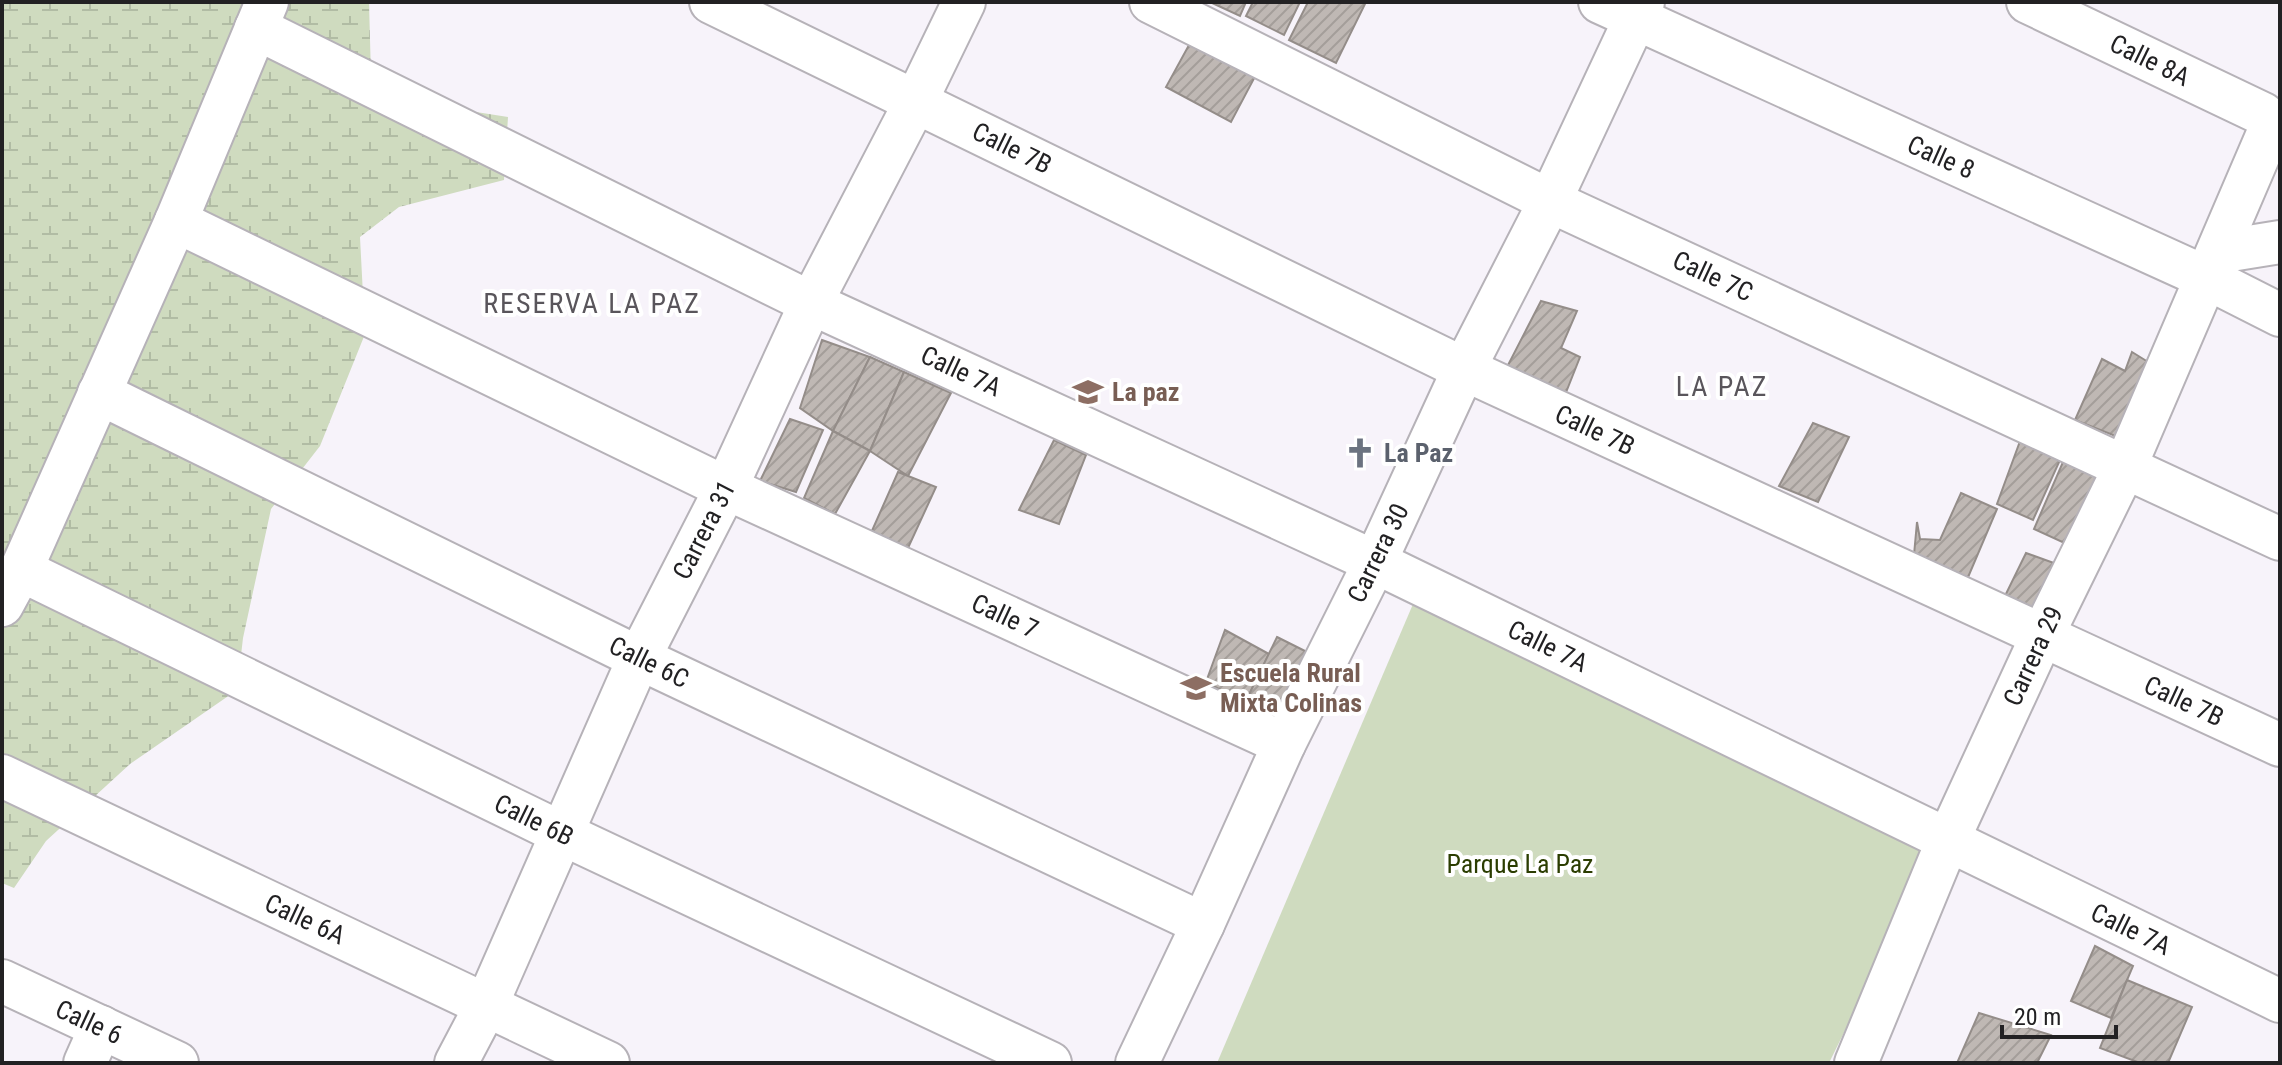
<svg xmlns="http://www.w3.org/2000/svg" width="2282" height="1065" viewBox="0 0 2282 1065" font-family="'Roboto Condensed',sans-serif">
  <defs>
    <pattern id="wetland-marsh" width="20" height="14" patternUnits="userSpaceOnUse" patternTransform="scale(2)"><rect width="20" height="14" fill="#cfdbbf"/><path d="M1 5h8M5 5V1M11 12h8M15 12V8" fill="none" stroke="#b1bca4"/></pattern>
    <pattern id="building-hatch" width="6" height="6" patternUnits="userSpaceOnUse" patternTransform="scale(2)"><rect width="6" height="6" fill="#bfb8b4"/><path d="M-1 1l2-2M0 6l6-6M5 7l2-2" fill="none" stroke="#a49e9a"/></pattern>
  </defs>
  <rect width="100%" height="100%" fill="#f7f3fa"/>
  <polygon fill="url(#wetland-marsh)" points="2,2 369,2 371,76 425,104 508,117 504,180 399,207 360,237 365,334 320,446 271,509 243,638 237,690 130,764 46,841 14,888 2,883"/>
  <polygon fill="#cfdbbf" points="1419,590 1933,852 1829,1063 1217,1063"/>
  <g fill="url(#building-hatch)" stroke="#948d89" stroke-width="2">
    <polygon points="1210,2 1246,2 1240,16"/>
    <polygon points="1253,2 1300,2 1284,35 1246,16"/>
    <polygon points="1308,2 1361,2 1365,4 1336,63 1289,40"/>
    <polygon points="1195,34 1259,69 1231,122 1166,87"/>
    <polygon points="1541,301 1577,311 1561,348 1580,357 1565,395 1507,367"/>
    <polygon points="822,340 870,357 833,431 800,408"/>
    <polygon points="2132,352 2153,365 2118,437 2075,420 2102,359 2125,371"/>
    <polygon points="870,357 904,372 870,451 833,431"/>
    <polygon points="904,372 951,393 908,476 870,451"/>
    <polygon points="790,419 823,430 796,492 760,481"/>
    <polygon points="1813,423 1849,437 1818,502 1779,486"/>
    <polygon points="833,431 870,451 835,514 804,498"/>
    <polygon points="2023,433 2064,451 2033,520 1997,504"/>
    <polygon points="1054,440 1086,455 1059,524 1019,510"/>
    <polygon points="2066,455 2112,477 2071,546 2034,529"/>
    <polygon points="898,472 936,487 908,548 871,533"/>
    <polygon points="1961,493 1997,509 1966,582 1913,566 1917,522 1920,539 1940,540"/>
    <polygon points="2026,553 2065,567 2038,615 2003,600"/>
    <polygon points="1225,630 1269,654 1245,703 1206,682"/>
    <polygon points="1277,637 1313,655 1278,718 1245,703"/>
    <polygon points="2095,946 2133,966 2111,1018 2071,1001"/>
    <polygon points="2127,980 2192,1007 2168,1063 2140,1063 2100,1048"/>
    <polygon points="1979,1013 2051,1035 2037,1063 1957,1063"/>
  </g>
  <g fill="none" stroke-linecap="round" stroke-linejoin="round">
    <g stroke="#b6b2b8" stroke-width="46">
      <g id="minor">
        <polyline points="711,2 1464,369 2280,745"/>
        <polyline points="1151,2 1550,201 2280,539"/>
        <polyline points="1600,2 2207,278 2280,315"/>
        <polyline points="256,28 811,303 1375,562 2280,1001"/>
        <polyline points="176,221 726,488 1284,744"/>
        <polyline points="2218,252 2280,242"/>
        <polyline points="99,393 639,658 1203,924"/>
        <polyline points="21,570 563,834 1050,1063"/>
        <polyline points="2,605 21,570 176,221 267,2"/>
        <polyline points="2,776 608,1063"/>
        <polyline points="2,981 177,1063"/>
        <polyline points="85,1063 101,1027"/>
        <polyline points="456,1063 486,1006 639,658 726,488 811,303 916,101 964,2"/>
        <polyline points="1137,1063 1203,924 1284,744 1375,562 1464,369 1550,201 1643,2"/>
        <polyline points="1856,1063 1948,840 2042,636 2125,467 2270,129 2271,121 2263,114 2028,2"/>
      </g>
    </g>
    <use href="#minor" stroke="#fff" stroke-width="42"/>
  </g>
  <defs>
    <g id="school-bare" transform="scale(2.4)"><path d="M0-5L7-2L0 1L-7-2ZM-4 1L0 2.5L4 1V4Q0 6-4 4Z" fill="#8d6e63" stroke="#fff" stroke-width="2.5" paint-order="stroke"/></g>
    <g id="church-bare" transform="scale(2.4)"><path d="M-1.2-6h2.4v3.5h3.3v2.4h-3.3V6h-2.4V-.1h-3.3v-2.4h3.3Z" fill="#6b7280" stroke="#fff" stroke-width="2.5" paint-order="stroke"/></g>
  </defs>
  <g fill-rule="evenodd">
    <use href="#school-bare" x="1088" y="392"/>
    <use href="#church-bare" x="1360" y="453"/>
    <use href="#school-bare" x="1196" y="688"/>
  </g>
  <g text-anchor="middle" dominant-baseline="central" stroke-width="8" stroke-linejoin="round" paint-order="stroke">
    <g font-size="26" fill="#222123" stroke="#fff">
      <text transform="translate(2150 60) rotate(26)">Calle 8A</text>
      <text transform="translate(1012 148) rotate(26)">Calle 7B</text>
      <text transform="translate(1941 157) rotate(24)">Calle 8</text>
      <text transform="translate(1713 276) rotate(25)">Calle 7C</text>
      <text transform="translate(961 371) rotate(25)">Calle 7A</text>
      <text transform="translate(1595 430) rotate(25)">Calle 7B</text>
      <text transform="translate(704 530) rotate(-63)">Carrera 31</text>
      <text transform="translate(1378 553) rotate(-64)">Carrera 30</text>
      <text transform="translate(1005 616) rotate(25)">Calle 7</text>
      <text transform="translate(1548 646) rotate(26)">Calle 7A</text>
      <text transform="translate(2033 656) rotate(-65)">Carrera 29</text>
      <text transform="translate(649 662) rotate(26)">Calle 6C</text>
      <text transform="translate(2184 701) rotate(25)">Calle 7B</text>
      <text transform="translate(534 820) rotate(26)">Calle 6B</text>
      <text transform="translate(305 919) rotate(25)">Calle 6A</text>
      <text transform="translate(2131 929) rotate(26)">Calle 7A</text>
      <text transform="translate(89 1022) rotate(25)">Calle 6</text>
    </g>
    <g font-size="26" font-weight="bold" fill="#785e54" stroke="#fff" text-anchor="start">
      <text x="1112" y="392">La paz</text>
      <text x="1220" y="673">Escuela Rural<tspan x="1220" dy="30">Mixta Colinas</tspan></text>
    </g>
    <g font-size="26" font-weight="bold" fill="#5b616d" stroke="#fff" text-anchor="start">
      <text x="1384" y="453">La Paz</text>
    </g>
    <g font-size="26" fill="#2b3d01" stroke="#fff">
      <text x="1520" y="864">Parque La Paz</text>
    </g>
    <g font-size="28" letter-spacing="2" fill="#59555b" stroke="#fff">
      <text x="592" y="303">RESERVA LA PAZ</text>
      <text x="1722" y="386">LA PAZ</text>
    </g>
  </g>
  <rect width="2282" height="1065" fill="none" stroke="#222123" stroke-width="8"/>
  <path d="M2002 1025v12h114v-12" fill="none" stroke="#222123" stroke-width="4"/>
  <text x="2014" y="1025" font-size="24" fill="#222123" stroke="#ffffff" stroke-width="6" paint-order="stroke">20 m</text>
</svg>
